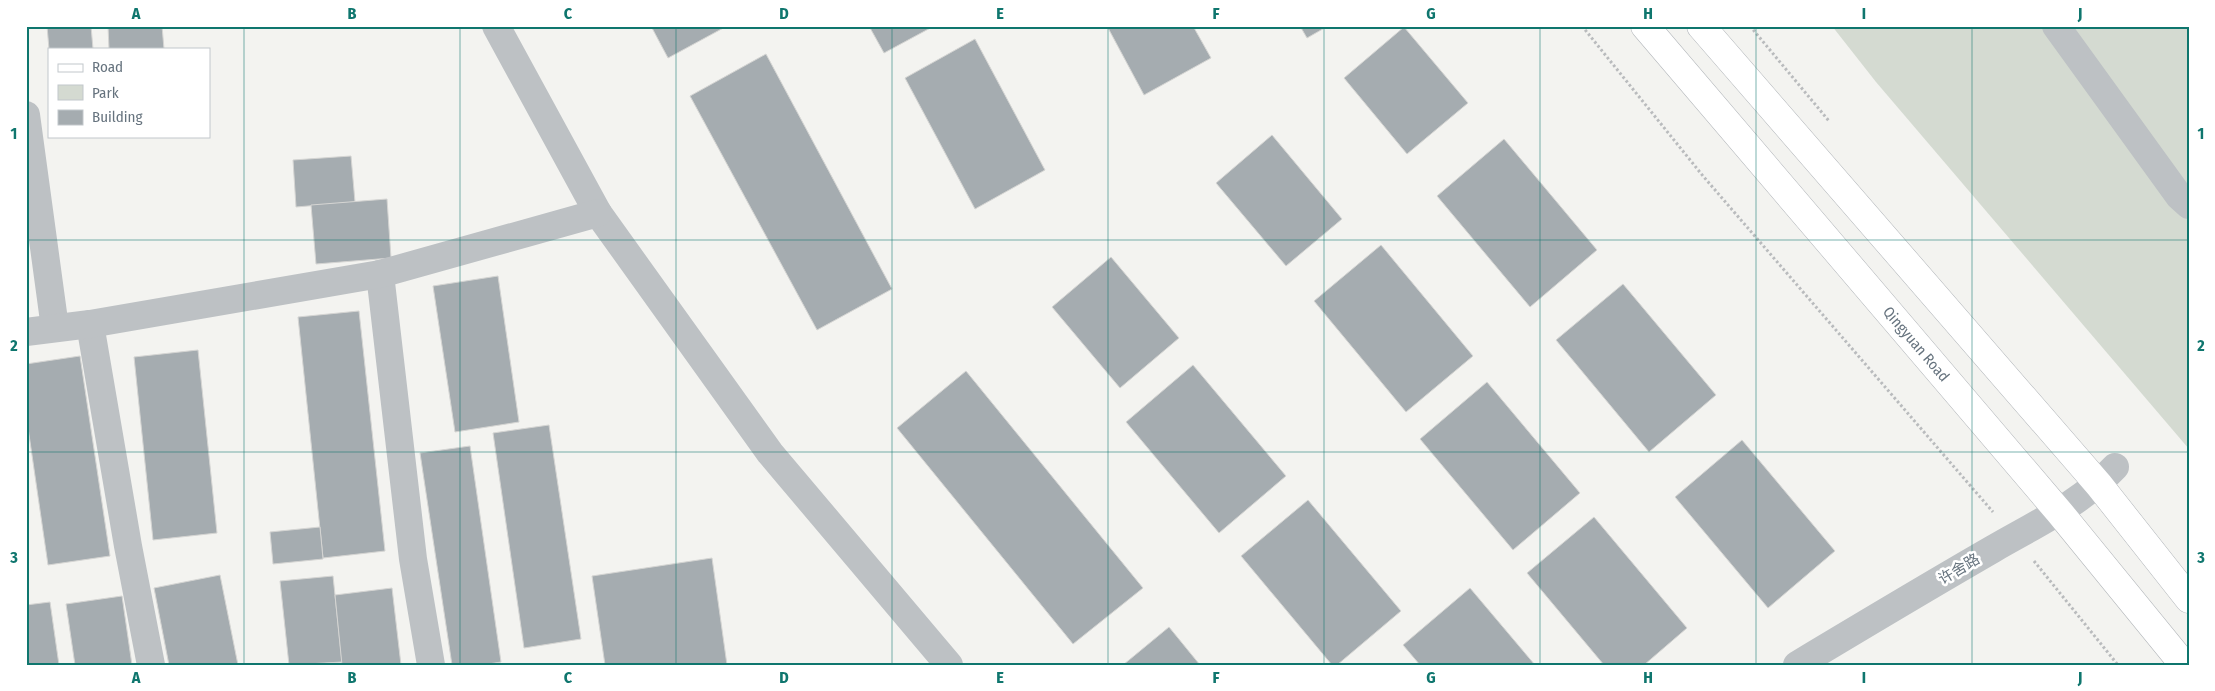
<svg xmlns="http://www.w3.org/2000/svg" width="2215" height="691" viewBox="0 0 2215 691" font-family="'Fira Sans Condensed','Noto Sans SC',sans-serif">
  <rect width="100%" height="100%" fill="#f3f3f0"/>
  <polygon fill="#d4dad1" points="1832,26 2189,26 2189,449 1876,82"/>
  <g fill="#a5acb0" stroke="#d5d5d3">
    <polygon points="47,26 91,26 93,49 49,49"/>
    <polygon points="108,26 162,26 164,49 109,49"/>
    <polygon points="651,26 727,26 668,58"/>
    <polygon points="869,26 934,26 884,53"/>
    <polygon points="1107,26 1193,26 1211,58 1144,95"/>
    <polygon points="1300,26 1328,26 1307,38"/>
    <polygon points="1404,27 1468,103 1407,154 1344,78"/>
    <polygon points="975,39 1045,170 975,209 905,78"/>
    <polygon points="766,54 892,289 817,330 690,96"/>
    <polygon points="1272,135 1342,219 1286,266 1216,183"/>
    <polygon points="1504,139 1597,250 1530,307 1437,196"/>
    <polygon points="351,156 355,202 296,207 293,160"/>
    <polygon points="387,199 391,258 316,264 311,205"/>
    <polygon points="1381,245 1473,356 1406,412 1314,301"/>
    <polygon points="1111,257 1179,338 1120,388 1052,307"/>
    <polygon points="498,276 519,422 455,432 433,286"/>
    <polygon points="1623,284 1716,395 1649,452 1556,340"/>
    <polygon points="359,311 385,551 323,558 298,317"/>
    <polygon points="198,350 217,533 153,540 134,357"/>
    <polygon points="80,356 110,556 48,565 26,414 26,364"/>
    <polygon points="1193,365 1286,476 1219,533 1126,422"/>
    <polygon points="966,371 1143,588 1073,644 897,428"/>
    <polygon points="1487,382 1580,493 1513,550 1420,439"/>
    <polygon points="549,425 581,639 524,648 493,433"/>
    <polygon points="1742,440 1835,551 1768,608 1675,497"/>
    <polygon points="470,446 501,662 482,665 452,665 420,453"/>
    <polygon points="1308,500 1401,611 1337,665 1332,665 1241,556"/>
    <polygon points="1594,517 1687,628 1644,665 1604,665 1527,573"/>
    <polygon points="320,527 323,559 273,564 270,532"/>
    <polygon points="712,558 727,665 605,665 592,576"/>
    <polygon points="220,575 238,665 169,665 154,588"/>
    <polygon points="333,576 342,662 289,665 280,581"/>
    <polygon points="392,588 401,665 342,665 335,595"/>
    <polygon points="1470,588 1535,665 1420,665 1403,645"/>
    <polygon points="122,596 132,665 75,665 66,604"/>
    <polygon points="50,602 59,665 26,665 26,605"/>
    <polygon points="1169,627 1200,665 1123,665"/>
  </g>
  <g fill="none" stroke-linecap="round" stroke-linejoin="round">
    <g stroke="#b2b6ba" stroke-width="29">
      <g id="secondary">
        <path id="s1" d="M1645 26 2060 513 2184 665"/>
        <polyline points="1701,26 2099,485 2189,599"/>
      </g>
    </g>
    <g stroke="#b9bbbd" stroke-width="3" stroke-dasharray="2.5 2.5" stroke-linecap="butt">
      <polyline points="1582,26 1703,176 1993,512"/>
      <polyline points="1750,26 1829,121"/>
      <polyline points="2034,561 2118,665"/>
    </g>
    <g stroke="#bdc1c4" stroke-width="28">
      <polyline points="496,26 598,213 770,453 949,665"/>
      <polyline points="2056,26 2179,196 2189,205"/>
      <polyline points="26,115 55,328"/>
      <polyline points="380,274 413,559 431,665"/>
      <polyline points="90,324 128,546 151,665"/>
      <polyline points="26,332 90,324 380,274 598,213"/>
      <path d="M1797 665C1862 626 1927 587 1993 549 2036 524 2080 504 2115 467"/>
    </g>
    <use href="#secondary" stroke="#fff" stroke-width="28"/>
  </g>
  <path fill="none" stroke="#0f766e" stroke-width="1" stroke-opacity="0.55" d="M244 26V665M460 26V665M676 26V665M892 26V665M1108 26V665M1324 26V665M1540 26V665M1756 26V665M1972 26V665M26 240H2189M26 452H2189"/>
  <g text-anchor="middle" dominant-baseline="central" stroke-width="5" stroke-linejoin="round" paint-order="stroke">
    <g font-size="15" fill="#66737e" stroke="#fff">
      <text stroke="none"><textPath href="#s1" startOffset="418">Qingyuan Road</textPath></text>
      <text transform="translate(1959 569) rotate(-31)">许舍路</text>
    </g>
  </g>
  <rect width="2215" height="691" fill="none" stroke="#ffffff" stroke-width="55"/>
  <rect x="48" y="48" width="162" height="90" fill="#ffffff" stroke="#c2c7cb"/>
  <rect x="58" y="64" width="25" height="8" fill="#ffffff" stroke="#c2c7cb"/>
  <text x="92" y="72" font-size="15" fill="#66737e">Road</text>
  <rect x="58" y="85" width="25" height="15" fill="#d4dad1" stroke="#c2c7cb"/>
  <text x="92" y="98" font-size="15" fill="#66737e">Park</text>
  <rect x="58" y="110" width="25" height="15" fill="#a5acb0" stroke="#c2c7cb"/>
  <text x="92" y="122" font-size="15" fill="#66737e">Building</text>
  <rect x="28" y="28" width="2160" height="636" fill="none" stroke="#0f766e" stroke-width="2"/>
  <g font-size="16" text-anchor="middle" font-weight="bold" fill="#0f766e">
    <text x="136" y="19">A</text>
    <text x="352" y="19">B</text>
    <text x="568" y="19">C</text>
    <text x="784" y="19">D</text>
    <text x="1000" y="19">E</text>
    <text x="1216" y="19">F</text>
    <text x="1431" y="19">G</text>
    <text x="1648" y="19">H</text>
    <text x="1864" y="19">I</text>
    <text x="2080" y="19">J</text>
    <text x="14" y="139">1</text>
    <text x="2201" y="139">1</text>
    <text x="14" y="351">2</text>
    <text x="2201" y="351">2</text>
    <text x="14" y="563">3</text>
    <text x="2201" y="563">3</text>
    <text x="136" y="683">A</text>
    <text x="352" y="683">B</text>
    <text x="568" y="683">C</text>
    <text x="784" y="683">D</text>
    <text x="1000" y="683">E</text>
    <text x="1216" y="683">F</text>
    <text x="1431" y="683">G</text>
    <text x="1648" y="683">H</text>
    <text x="1864" y="683">I</text>
    <text x="2080" y="683">J</text>
  </g>
</svg>
